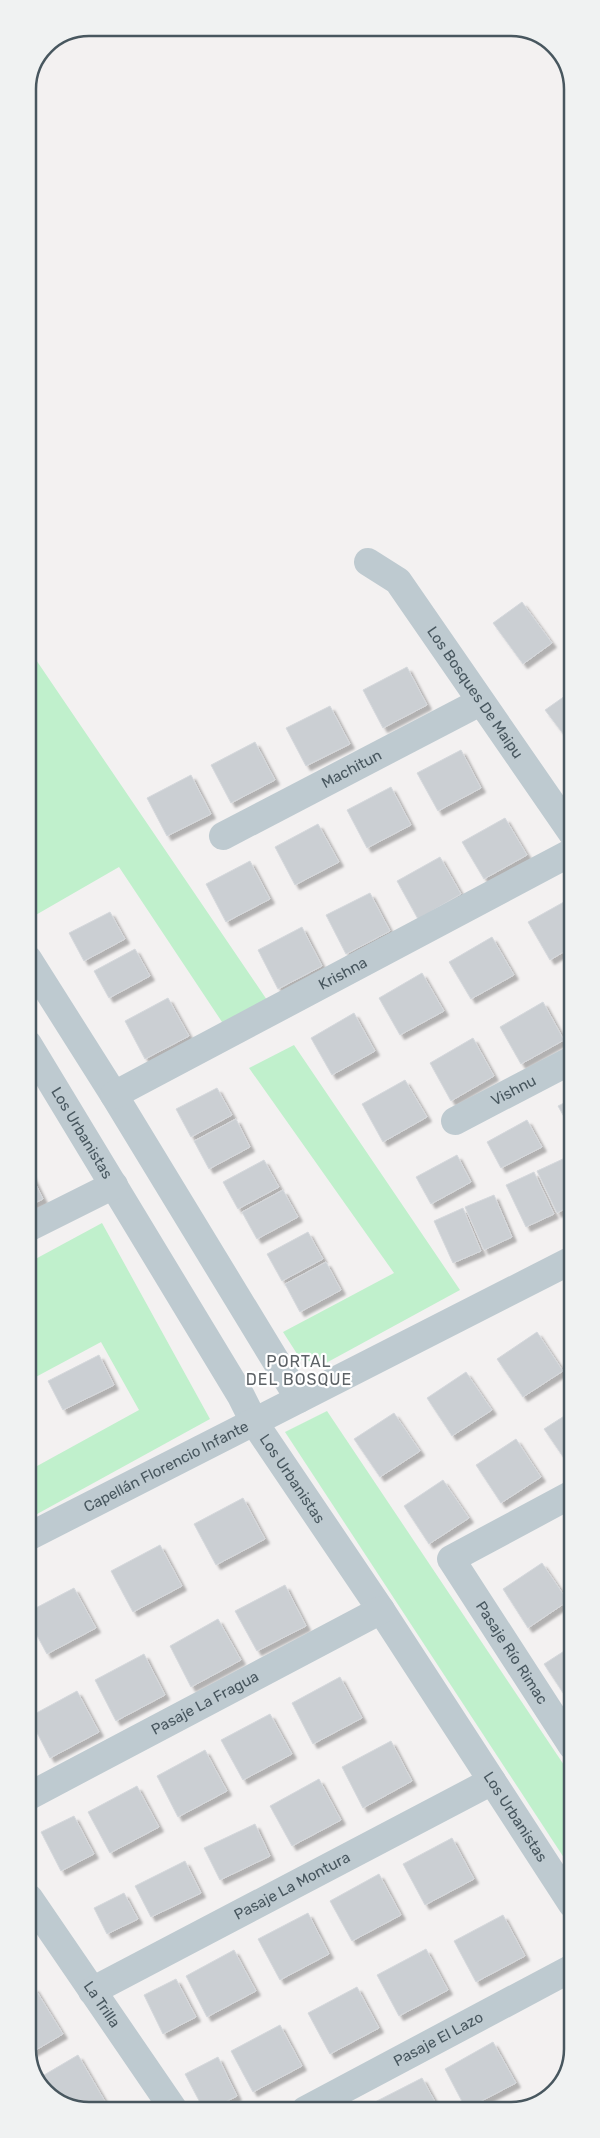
<svg xmlns="http://www.w3.org/2000/svg" width="600" height="2138" viewBox="0 0 600 2138" font-family="Rubik,sans-serif">
  <defs>
    <filter id="shadow"><feDropShadow dx="4.5" dy="4.5" stdDeviation="1" flood-color="#0004"/></filter>
  </defs>
  <rect width="100%" height="100%" fill="#f3f1f1"/>
  <g fill="#c0f0cc">
    <polygon points="28,648 267,1000 226,1028 119,867 34,916 28,906"/>
    <polygon points="294,1045 460,1290 326,1363 301,1360 283,1332 394,1273 249,1068"/>
    <polygon points="102,1223 210,1419 28,1519 28,1471 139,1410 101,1342 32,1379 28,1374 28,1263"/>
    <polygon points="327,1411 572,1777 572,1870 285,1432"/>
  </g>
  <g fill="#cbcfd3" stroke="#d5d8dc" filter="url(#shadow)">
    <polygon points="522,602 552,643 523,664 493,623"/>
    <polygon points="407,667 427,705 383,728 363,690"/>
    <polygon points="572,691 572,736 567,739 545,710"/>
    <polygon points="330,706 350,744 306,766 286,728"/>
    <polygon points="255,742 275,780 231,803 211,765"/>
    <polygon points="461,750 481,788 438,811 417,773"/>
    <polygon points="191,775 211,814 167,836 147,798"/>
    <polygon points="391,787 411,825 367,848 347,810"/>
    <polygon points="505,818 527,855 484,879 462,842"/>
    <polygon points="318,824 339,862 295,885 275,847"/>
    <polygon points="440,857 461,894 418,919 397,881"/>
    <polygon points="250,861 270,899 226,922 206,884"/>
    <polygon points="370,893 390,931 346,954 326,915"/>
    <polygon points="571,898 572,947 550,960 528,922"/>
    <polygon points="110,912 125,939 84,961 69,933"/>
    <polygon points="302,927 322,966 278,989 258,950"/>
    <polygon points="492,937 514,975 471,999 449,962"/>
    <polygon points="135,949 150,976 109,998 94,971"/>
    <polygon points="422,973 444,1011 400,1035 379,998"/>
    <polygon points="168,998 189,1036 145,1059 125,1021"/>
    <polygon points="543,1002 564,1040 521,1064 500,1027"/>
    <polygon points="354,1013 375,1051 332,1075 311,1038"/>
    <polygon points="473,1038 494,1076 451,1101 430,1063"/>
    <polygon points="405,1080 427,1117 383,1142 362,1104"/>
    <polygon points="217,1088 232,1115 191,1137 176,1109"/>
    <polygon points="572,1099 572,1131 558,1106"/>
    <polygon points="236,1119 250,1147 209,1169 194,1141"/>
    <polygon points="527,1120 542,1147 501,1168 487,1142"/>
    <polygon points="457,1155 471,1182 431,1204 416,1177"/>
    <polygon points="565,1158 572,1172 572,1205 557,1213 537,1171"/>
    <polygon points="264,1160 279,1187 238,1209 223,1182"/>
    <polygon points="28,1168 43,1199 28,1206"/>
    <polygon points="534,1172 554,1214 526,1227 506,1185"/>
    <polygon points="283,1190 298,1217 257,1239 242,1212"/>
    <polygon points="494,1195 512,1237 484,1250 465,1207"/>
    <polygon points="463,1208 481,1251 453,1263 434,1221"/>
    <polygon points="308,1232 323,1259 282,1281 267,1254"/>
    <polygon points="326,1262 341,1290 300,1312 285,1284"/>
    <polygon points="537,1332 563,1371 523,1397 497,1359"/>
    <polygon points="99,1355 114,1385 63,1410 48,1381"/>
    <polygon points="466,1372 492,1410 452,1436 427,1398"/>
    <polygon points="572,1411 572,1466 570,1467 544,1429"/>
    <polygon points="394,1413 420,1451 380,1477 354,1439"/>
    <polygon points="516,1439 541,1477 501,1503 476,1465"/>
    <polygon points="443,1480 469,1518 429,1544 404,1506"/>
    <polygon points="243,1498 265,1539 216,1565 194,1524"/>
    <polygon points="160,1545 182,1586 133,1612 111,1571"/>
    <polygon points="542,1563 568,1601 528,1628 503,1589"/>
    <polygon points="285,1585 306,1626 257,1651 235,1611"/>
    <polygon points="74,1588 96,1628 47,1654 28,1619 28,1612"/>
    <polygon points="218,1619 241,1660 191,1687 170,1646"/>
    <polygon points="572,1646 572,1701 569,1702 544,1664"/>
    <polygon points="144,1654 165,1695 116,1721 95,1680"/>
    <polygon points="340,1677 362,1718 313,1744 292,1703"/>
    <polygon points="77,1691 99,1732 50,1758 29,1717"/>
    <polygon points="270,1714 292,1754 243,1780 221,1740"/>
    <polygon points="391,1741 412,1781 363,1808 342,1767"/>
    <polygon points="205,1750 227,1791 178,1817 157,1776"/>
    <polygon points="319,1779 341,1820 292,1846 270,1806"/>
    <polygon points="137,1786 159,1827 110,1853 88,1812"/>
    <polygon points="74,1816 94,1854 61,1871 41,1832"/>
    <polygon points="255,1824 270,1856 220,1880 204,1848"/>
    <polygon points="452,1838 474,1879 425,1905 403,1864"/>
    <polygon points="185,1861 201,1893 151,1917 135,1886"/>
    <polygon points="379,1874 401,1915 352,1941 330,1901"/>
    <polygon points="124,1893 138,1919 107,1934 94,1908"/>
    <polygon points="308,1913 329,1954 280,1980 258,1939"/>
    <polygon points="503,1915 525,1956 476,1982 454,1941"/>
    <polygon points="426,1949 448,1990 399,2016 377,1975"/>
    <polygon points="234,1950 256,1991 207,2017 186,1976"/>
    <polygon points="176,1979 196,2017 163,2034 144,1995"/>
    <polygon points="34,1987 63,2034 29,2054 29,1990"/>
    <polygon points="357,1987 379,2028 330,2054 308,2013"/>
    <polygon points="280,2025 302,2066 253,2092 231,2051"/>
    <polygon points="493,2042 516,2083 466,2109 445,2069"/>
    <polygon points="78,2055 106,2103 93,2110 85,2110 49,2095 39,2078"/>
    <polygon points="218,2057 237,2096 209,2110 204,2110 185,2074"/>
    <polygon points="422,2078 439,2109 377,2110 373,2103"/>
  </g>
  <g fill="none" stroke-linecap="round" stroke-linejoin="round">
    <g stroke="#becad0" stroke-width="28">
      <path id="s1" d="M368 562 398 581 572 833"/>
      <path id="s2" d="M223 836 480 702"/>
      <polyline points="28,959 114,1095 299,1399"/>
      <path id="s3" d="M28 1044 241 1396 254 1422 381 1610 572 1904"/>
      <path id="s4" d="M114 1095 572 852"/>
      <path id="s5" d="M455 1121 572 1060"/>
      <polyline points="28,1228 114,1185"/>
      <path id="s6" d="M572 1494 451 1559 572 1746"/>
      <path id="s7" d="M28 1537 572 1260"/>
      <path id="s8" d="M29 1796 381 1610"/>
      <path id="s9" d="M29 1898 174 2110"/>
      <path id="s10" d="M92 1991 492 1781"/>
      <path id="s11" d="M305 2110 572 1968"/>
    </g>
  </g>
  <g text-anchor="middle" dominant-baseline="central" stroke-width="4.5" stroke-linejoin="round" paint-order="stroke">
    <g font-size="15" fill="#48575f" stroke="#fff">
      <text stroke="none"><textPath href="#s1" startOffset="171">Los Bosques De Maipu</textPath></text>
      <text stroke="none"><textPath href="#s2" startOffset="145">Machitun</textPath></text>
      <text stroke="none"><textPath href="#s4" startOffset="259">Krishna</textPath></text>
      <text stroke="none"><textPath href="#s5" startOffset="66">Vishnu</textPath></text>
      <text stroke="none"><textPath href="#s3" startOffset="104">Los Urbanistas</textPath></text>
      <text stroke="none"><textPath href="#s7" startOffset="155">Capellán Florencio Infante</textPath></text>
      <text stroke="none"><textPath href="#s3" startOffset="509">Los Urbanistas</textPath></text>
      <text stroke="none"><textPath href="#s6" startOffset="249">Pasaje Río Rimac</textPath></text>
      <text stroke="none"><textPath href="#s8" startOffset="199">Pasaje La Fragua</textPath></text>
      <text stroke="none"><textPath href="#s3" startOffset="914">Los Urbanistas</textPath></text>
      <text stroke="none"><textPath href="#s10" startOffset="226">Pasaje La Montura</textPath></text>
      <text stroke="none"><textPath href="#s9" startOffset="129">La Trilla</textPath></text>
      <text stroke="none"><textPath href="#s11" startOffset="151">Pasaje El Lazo</textPath></text>
    </g>
    <g font-size="16" letter-spacing="1" fill="#5d6266" stroke="#fff">
      <text x="299" y="1361">PORTAL<tspan x="299" dy="18">DEL BOSQUE</tspan></text>
    </g>
  </g>
  <path d="M0 0H600V2138H0ZM89 36H511A53 53 0 0 1 564 89V2049A53 53 0 0 1 511 2102H89A53 53 0 0 1 36 2049V89A53 53 0 0 1 89 36Z" fill="#f0f2f2" fill-rule="evenodd"/>
  <path fill="none" stroke="#48575f" stroke-width="2.5" d="M89 36H511A53 53 0 0 1 564 89V2049A53 53 0 0 1 511 2102H89A53 53 0 0 1 36 2049V89A53 53 0 0 1 89 36Z"/>
</svg>
